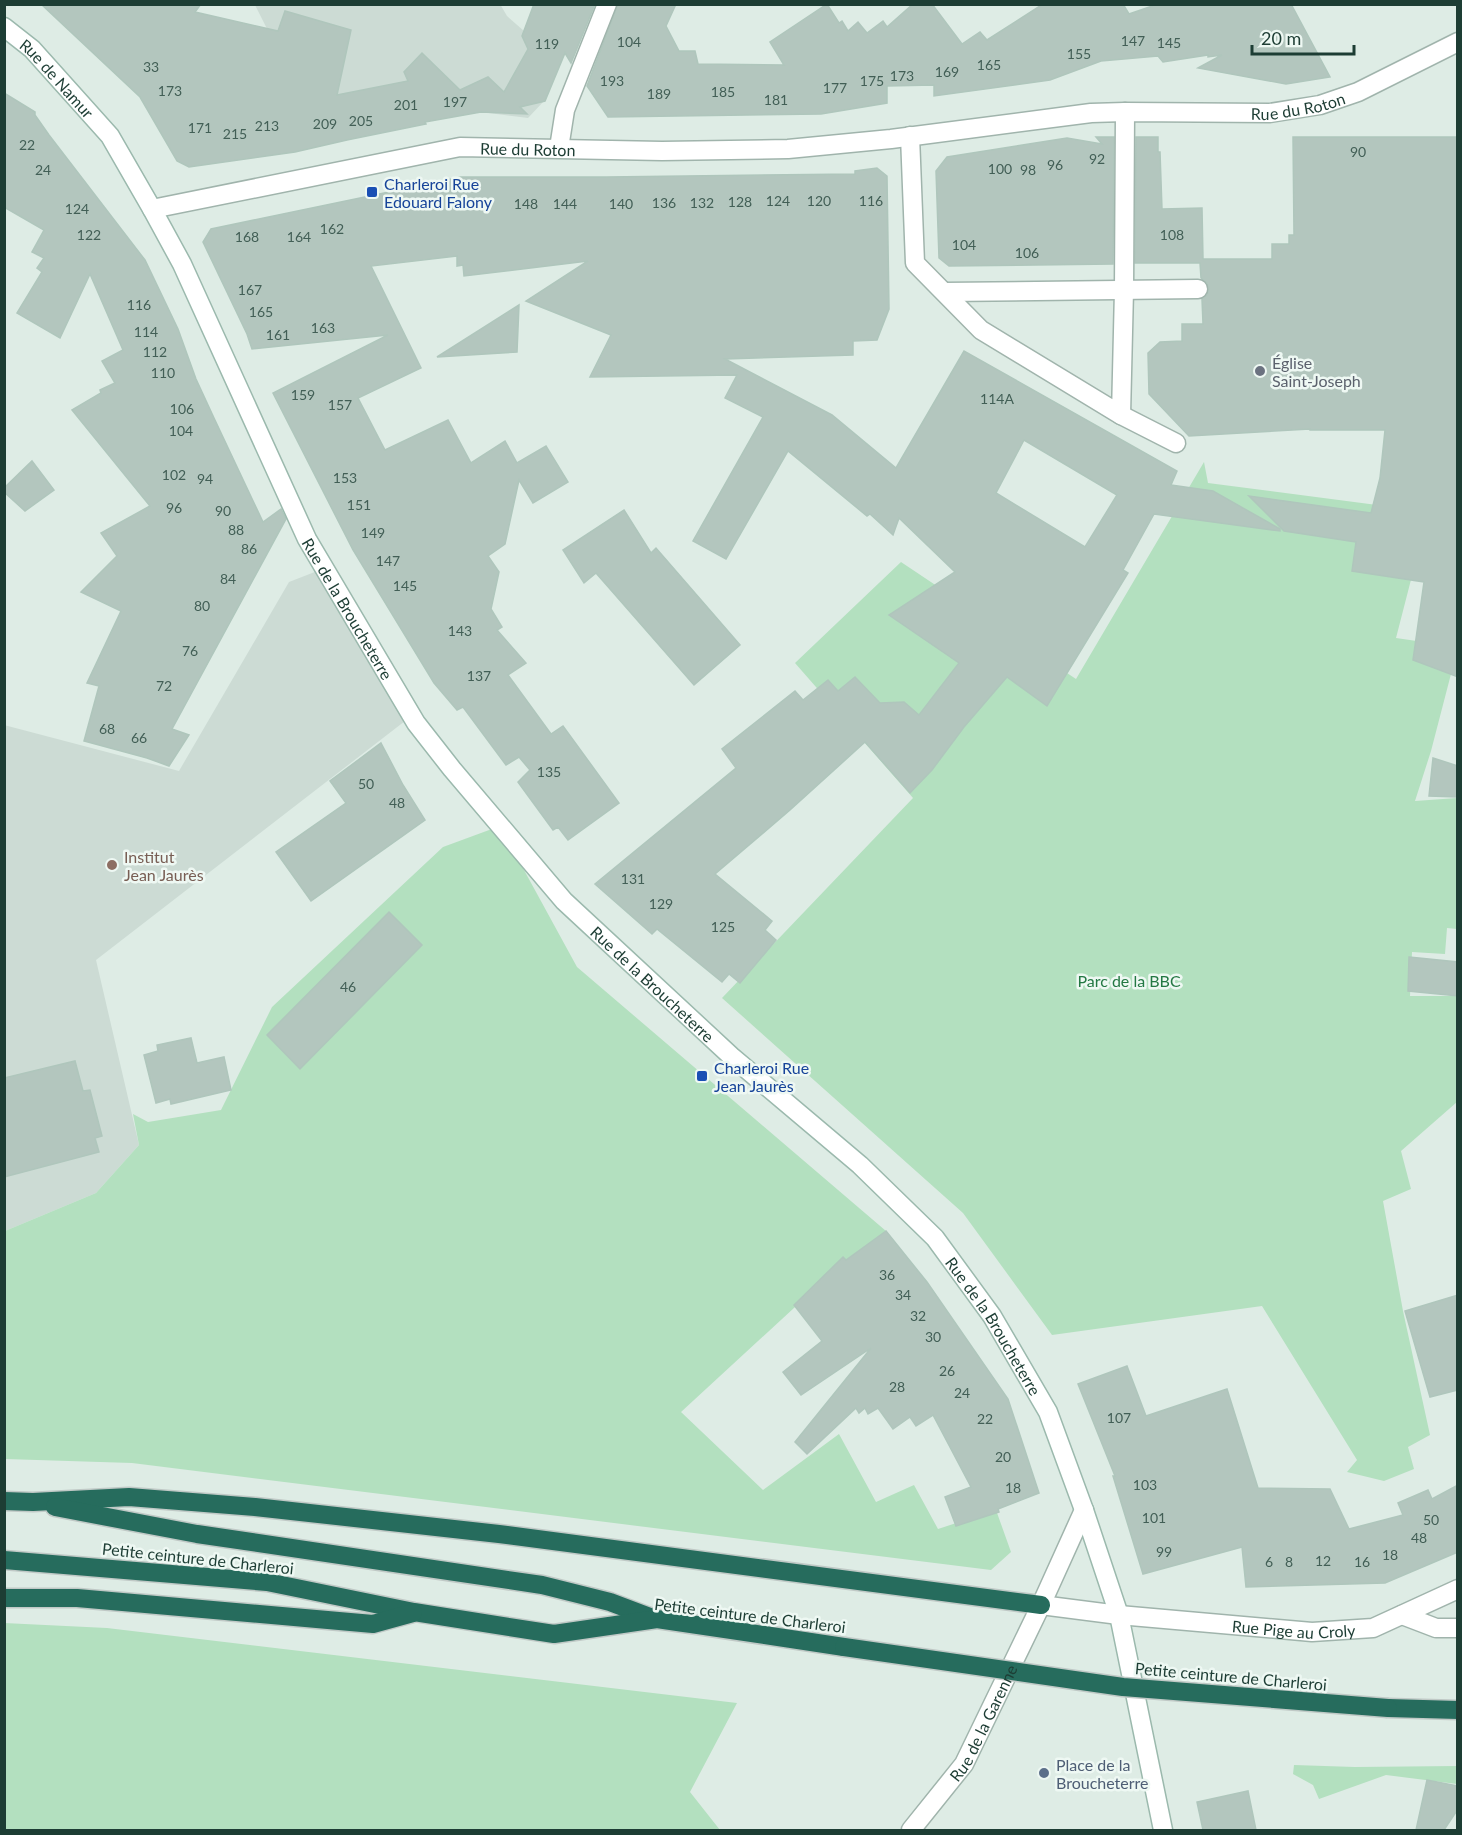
<svg xmlns="http://www.w3.org/2000/svg" width="1462" height="1835" viewBox="0 0 1462 1835" font-family="Lato,sans-serif">
  <rect width="100%" height="100%" fill="#deece5"/>
  <g fill="#ccdbd4">
    <polygon points="500,4 507,16 524,31 528,49 513,76 544,101 528,118 481,112 444,74 371,89 371,96 302,98 255,5"/>
    <polygon points="325,568 405,721 96,960 139,1145 96,1193 5,1231 4,725 179,771 289,582"/>
  </g>
  <g fill="#b3e0bf">
    <polygon points="1204,462 1208,483 1377,505 1414,568 1396,638 1458,647 1431,751 1415,801 1457,798 1457,929 1447,928 1445,954 1412,952 1410,996 1457,996 1457,1102 1401,1151 1411,1189 1383,1201 1403,1311 1430,1435 1408,1447 1414,1469 1384,1481 1347,1472 1357,1460 1262,1306 1052,1335 963,1213 722,998 913,798 795,663 901,562 1076,679"/>
    <polygon points="500,826 577,967 886,1231 846,1260 681,1412 763,1490 839,1434 876,1502 914,1485 938,1529 996,1510 1011,1552 991,1570 132,1463 5,1459 5,1231 96,1193 139,1145 133,1114 148,1122 221,1110 272,1007 443,847"/>
    <polygon points="4,1623 107,1628 737,1703 690,1792 720,1830 5,1830"/>
    <polygon points="1294,1765 1355,1767 1457,1766 1457,1784 1386,1775 1319,1799 1313,1785 1293,1774"/>
  </g>
  <g fill="#b3c6be" stroke="#afc6bc" stroke-width="1.5" fill-rule="evenodd">
    <polygon points="41,4 201,4 195,12 278,31 285,11 351,30 337,95 408,81 404,72 422,53 460,90 488,77 504,92 528,49 522,36 534,4 595,4 571,63 565,53 545,101 520,107 527,114 481,112 425,122 426,124 347,140 295,152 189,167 177,161 140,97"/>
    <polygon points="618,4 676,4 666,26 679,51 695,51 698,64 784,65 770,42 827,4 839,23 842,21 848,31 858,22 867,33 883,21 887,27 913,4 932,4 962,44 980,32 987,40 1043,4 1123,4 1129,14 1158,4 1291,4 1330,77 1286,84 1198,68 1222,55 1208,57 1208,55 1163,62 1158,56 1101,61 1050,80 934,96 934,85 887,86 887,103 821,114 608,117 587,86"/>
    <polygon points="4,93 35,112 35,115 49,135 145,260 178,329 196,379 214,418 263,522 281,509 286,519 172,729 189,735 169,766 147,758 84,741 99,686 87,683 121,611 81,592 117,556 101,533 150,506 72,410 101,393 100,390 115,383 102,361 123,350 90,274 60,338 17,313 42,272 37,268 44,258 32,252 44,230 4,207"/>
    <polygon points="1096,137 1114,137 1113,264 949,266 939,258 936,171 947,157 1067,138 1102,144"/>
    <polygon points="1136,137 1158,137 1158,152 1160,152 1162,209 1202,208 1203,259 1272,259 1272,244 1289,244 1289,235 1294,235 1293,137 1458,137 1458,677 1413,660 1424,582 1352,571 1356,542 1284,531 1249,496 1371,513 1380,478 1385,430 1310,430 1310,429 1189,436 1149,394 1148,353 1160,342 1182,341 1182,324 1203,324 1202,299 1207,295 1209,288 1207,283 1201,278 1200,263 1135,263"/>
    <path d="M877 168 887 176 889 309 877 340 853 341V355L725 359 832 415 896 468 964 351 1177 471 1171 485 1213 491 1280 529V531L1154 514 1123 570 1128 573 1047 706 1007 677 964 727 932 770 910 793 865 742 790 810 715 874 772 921 765 930 776 940 740 983 729 974 722 982 657 929 652 934 595 884 736 768 722 749 795 691 803 700 828 680 838 691 855 677 880 703 904 702 919 715 959 663 889 615 955 572 899 518 893 535 870 514 867 516 788 451 726 559 693 541 763 417 725 398 737 375 590 377 611 335 526 301 588 261 464 276 463 265 457 266V256L371 266 421 368 358 398 385 450 448 420 471 463 505 441 517 463 546 446 568 482 533 503 519 480 505 544 488 556 499 572 491 609 502 627 497 630 526 663 508 675 551 734 563 726 619 803 568 840 558 827 553 830 518 782 530 770 519 757 506 765 463 707 457 710 434 683 353 550 273 393 388 335 252 349 247 334 203 242 211 229 461 177H606L855 174V171ZM1024 440 1117 495 1085 547 996 493Z"/>
    <polygon points="519,305 517,352 437,357"/>
    <polygon points="32,461 54,490 25,511 4,492 4,488"/>
    <polygon points="624,510 651,553 656,548 740,645 694,685 596,573 584,583 563,550"/>
    <polygon points="381,743 403,785 425,820 311,901 276,852 346,803 330,781"/>
    <polygon points="1433,758 1458,766 1458,797 1429,796"/>
    <polygon points="389,912 422,945 300,1069 267,1035"/>
    <polygon points="1409,957 1458,962 1458,996 1408,991"/>
    <polygon points="191,1038 197,1063 224,1057 231,1090 171,1104 170,1099 156,1103 144,1055 158,1051 157,1045"/>
    <polygon points="75,1061 83,1091 90,1090 102,1136 95,1138 99,1152 4,1177 4,1078"/>
    <polygon points="886,1231 927,1282 1008,1399 1039,1493 998,1509 999,1512 956,1526 945,1497 971,1487 933,1415 916,1426 910,1417 893,1429 878,1408 868,1414 865,1408 859,1413 856,1408 807,1454 795,1442 871,1348 801,1395 783,1372 822,1341 794,1305 843,1257 846,1260"/>
    <polygon points="1458,1295 1458,1390 1430,1397 1405,1311"/>
    <polygon points="1127,1366 1146,1416 1227,1389 1258,1488 1330,1489 1349,1529 1403,1515 1398,1503 1428,1490 1432,1499 1458,1485 1458,1552 1385,1583 1246,1587 1242,1547 1143,1574 1113,1476 1115,1476 1078,1384"/>
    <polygon points="1427,1780 1458,1786 1458,1809 1444,1830 1416,1830"/>
    <polygon points="1248,1791 1256,1830 1203,1830 1197,1802"/>
  </g>
  <g fill="none" stroke-linecap="round" stroke-linejoin="round">
    <g stroke="#a0b4ac" stroke-width="21">
      <g id="minor">
        <polyline points="910,136 915,263 981,330 1121,415 1124,290 1125,112"/>
        <polyline points="559,148 565,110 607,4"/>
        <path id="s1" d="M152 209 460 147 662 151 788 149 891 139 1091 113 1125 112 1270 113 1320 105 1358 92 1458 42"/>
        <polyline points="945,292 1198,289"/>
        <polyline points="1121,415 1176,443"/>
        <path id="s2" d="M1041 1605 1119 1615 1312 1632 1373 1628 1458 1589"/>
        <polyline points="1402,1615 1436,1628 1458,1628"/>
        <path id="s3" d="M911 1830 964 1764 1041 1605 1084 1510"/>
      </g>
    </g>
    <g stroke="#9bb9ad" stroke-width="21">
      <g id="secondary">
        <path id="s4" d="M4 27 32 49 110 136 152 209 182 264 307 539 416 723 452 769 564 901 731 1056 860 1165 935 1238 992 1316 1048 1412 1084 1510 1119 1615 1163 1830"/>
      </g>
    </g>
    <g stroke="#c0c9c6" stroke-width="21">
      <g id="motorway">
        <polyline points="4,1501 33,1502 129,1497 255,1507 499,1534 1041,1605"/>
        <polyline points="55,1507 197,1534 542,1585 610,1602 655,1619"/>
        <polyline points="4,1560 267,1582 414,1612 554,1634 657,1619 844,1647"/>
        <polyline points="4,1598 77,1598 373,1624 413,1613"/>
        <polyline points="1388,1708 1458,1710"/>
      </g>
    </g>
    <use href="#minor" stroke="#fff" stroke-width="18"/>
    <use href="#secondary" stroke="#fff" stroke-width="18"/>
    <use href="#motorway" stroke="#266c5d" stroke-width="18"/>
    <g stroke="#c0c9c6" stroke-width="21" stroke-linecap="butt">
      <polyline id="motorway-bridge" points="844,1647 1123,1687 1388,1708"/>
    </g>
    <use href="#motorway-bridge" stroke="#266c5d" stroke-width="18"/>
  </g>
  <g fill="#1a4fb4" stroke="#eef8f3" stroke-width="2">
    <rect x="366" y="186" width="12" height="12" rx="3"/>
    <rect x="696" y="1070" width="12" height="12" rx="3"/>
  </g>
  <circle fill="#6b7280" stroke="#eef8f3" stroke-width="2" cx="1260" cy="371" r="6"/>
  <circle fill="#8d6e63" stroke="#eef8f3" stroke-width="2" cx="112" cy="865" r="6"/>
  <circle fill="#5c6f8a" stroke="#eef8f3" stroke-width="2" cx="1044" cy="1773" r="6"/>
  <g text-anchor="middle" dominant-baseline="central" stroke-width="5" stroke-linejoin="round" paint-order="stroke">
    <g font-size="14" fill="#425f56">
      <text x="1133" y="40">147</text>
      <text x="629" y="41">104</text>
      <text x="1169" y="42">145</text>
      <text x="547" y="43">119</text>
      <text x="1079" y="53">155</text>
      <text x="989" y="64">165</text>
      <text x="151" y="66">33</text>
      <text x="947" y="71">169</text>
      <text x="902" y="75">173</text>
      <text x="612" y="80">193</text>
      <text x="872" y="80">175</text>
      <text x="835" y="87">177</text>
      <text x="170" y="90">173</text>
      <text x="723" y="91">185</text>
      <text x="659" y="93">189</text>
      <text x="776" y="99">181</text>
      <text x="455" y="101">197</text>
      <text x="406" y="104">201</text>
      <text x="361" y="120">205</text>
      <text x="325" y="123">209</text>
      <text x="267" y="125">213</text>
      <text x="200" y="127">171</text>
      <text x="235" y="133">215</text>
      <text x="27" y="144">22</text>
      <text x="1358" y="151">90</text>
      <text x="1097" y="158">92</text>
      <text x="1055" y="164">96</text>
      <text x="1000" y="168">100</text>
      <text x="43" y="169">24</text>
      <text x="1028" y="169">98</text>
      <text x="778" y="200">124</text>
      <text x="819" y="200">120</text>
      <text x="871" y="200">116</text>
      <text x="740" y="201">128</text>
      <text x="664" y="202">136</text>
      <text x="702" y="202">132</text>
      <text x="526" y="203">148</text>
      <text x="565" y="203">144</text>
      <text x="621" y="203">140</text>
      <text x="77" y="208">124</text>
      <text x="332" y="228">162</text>
      <text x="89" y="234">122</text>
      <text x="1172" y="234">108</text>
      <text x="247" y="236">168</text>
      <text x="299" y="236">164</text>
      <text x="964" y="244">104</text>
      <text x="1027" y="252">106</text>
      <text x="250" y="289">167</text>
      <text x="139" y="304">116</text>
      <text x="261" y="311">165</text>
      <text x="323" y="327">163</text>
      <text x="146" y="331">114</text>
      <text x="278" y="334">161</text>
      <text x="155" y="351">112</text>
      <text x="163" y="372">110</text>
      <text x="303" y="394">159</text>
      <text x="997" y="398">114A</text>
      <text x="340" y="404">157</text>
      <text x="182" y="408">106</text>
      <text x="181" y="430">104</text>
      <text x="174" y="474">102</text>
      <text x="345" y="477">153</text>
      <text x="205" y="478">94</text>
      <text x="359" y="504">151</text>
      <text x="174" y="507">96</text>
      <text x="223" y="510">90</text>
      <text x="236" y="529">88</text>
      <text x="373" y="532">149</text>
      <text x="249" y="548">86</text>
      <text x="388" y="560">147</text>
      <text x="228" y="578">84</text>
      <text x="405" y="585">145</text>
      <text x="202" y="605">80</text>
      <text x="460" y="630">143</text>
      <text x="190" y="650">76</text>
      <text x="479" y="675">137</text>
      <text x="164" y="685">72</text>
      <text x="107" y="728">68</text>
      <text x="139" y="737">66</text>
      <text x="549" y="771">135</text>
      <text x="366" y="783">50</text>
      <text x="397" y="802">48</text>
      <text x="633" y="878">131</text>
      <text x="661" y="903">129</text>
      <text x="723" y="926">125</text>
      <text x="348" y="986">46</text>
      <text x="887" y="1274">36</text>
      <text x="903" y="1294">34</text>
      <text x="918" y="1315">32</text>
      <text x="933" y="1336">30</text>
      <text x="947" y="1370">26</text>
      <text x="897" y="1386">28</text>
      <text x="962" y="1392">24</text>
      <text x="1119" y="1417">107</text>
      <text x="985" y="1418">22</text>
      <text x="1003" y="1456">20</text>
      <text x="1145" y="1484">103</text>
      <text x="1013" y="1487">18</text>
      <text x="1154" y="1517">101</text>
      <text x="1431" y="1519">50</text>
      <text x="1419" y="1537">48</text>
      <text x="1164" y="1551">99</text>
      <text x="1390" y="1554">18</text>
      <text x="1323" y="1560">12</text>
      <text x="1269" y="1561">6</text>
      <text x="1289" y="1561">8</text>
      <text x="1362" y="1561">16</text>
    </g>
    <g font-size="16" fill="#1d3d34" stroke="#eef8f3">
      <text stroke="none"><textPath href="#s4" startOffset="74">Rue de Namur</textPath></text>
      <text stroke="none"><textPath href="#s1" startOffset="1155">Rue du Roton</textPath></text>
      <text stroke="none"><textPath href="#s1" startOffset="382">Rue du Roton</textPath></text>
      <text stroke="none"><textPath href="#s4" startOffset="682">Rue de la Broucheterre</textPath></text>
      <text stroke="none"><textPath href="#s4" startOffset="1168">Rue de la Broucheterre</textPath></text>
      <text stroke="none"><textPath href="#s4" startOffset="1654">Rue de la Broucheterre</textPath></text>
      <text transform="translate(198 1558) rotate(6)">Petite ceinture de Charleroi</text>
      <text transform="translate(750 1615) rotate(7)">Petite ceinture de Charleroi</text>
      <text stroke="none"><textPath href="#s2" startOffset="254">Rue Pige au Croly</textPath></text>
      <text transform="translate(1231 1676) rotate(5)">Petite ceinture de Charleroi</text>
      <text stroke="none"><textPath href="#s3" startOffset="130">Rue de la Garenne</textPath></text>
    </g>
    <g font-size="16" fill="#164399" stroke="#eef8f3" text-anchor="start">
      <text x="384" y="183">Charleroi Rue<tspan x="384" dy="18">Edouard Falony</tspan></text>
      <text x="714" y="1067">Charleroi Rue<tspan x="714" dy="18">Jean Jaurès</tspan></text>
    </g>
    <g font-size="16" fill="#5b616d" stroke="#eef8f3" text-anchor="start">
      <text x="1272" y="362">Église<tspan x="1272" dy="18">Saint-Joseph</tspan></text>
    </g>
    <g font-size="16" fill="#785e54" stroke="#eef8f3" text-anchor="start">
      <text x="124" y="856">Institut<tspan x="124" dy="18">Jean Jaurès</tspan></text>
    </g>
    <g font-size="16" fill="#237843" stroke="#eef8f3">
      <text x="1129" y="980">Parc de la BBC</text>
    </g>
    <g font-size="16" fill="#4e5e75" stroke="#eef8f3" text-anchor="start">
      <text x="1056" y="1764">Place de la<tspan x="1056" dy="18">Broucheterre</tspan></text>
    </g>
  </g>
  <rect width="1462" height="1835" fill="none" stroke="#1d3d34" stroke-width="12"/>
  <path d="M1252 45v9h102v-9" fill="none" stroke="#1d3d34" stroke-width="3"/>
  <text x="1261" y="45" font-size="18" fill="#1d3d34" stroke="#eef8f3" stroke-width="4.5" paint-order="stroke">20 m</text>
</svg>
